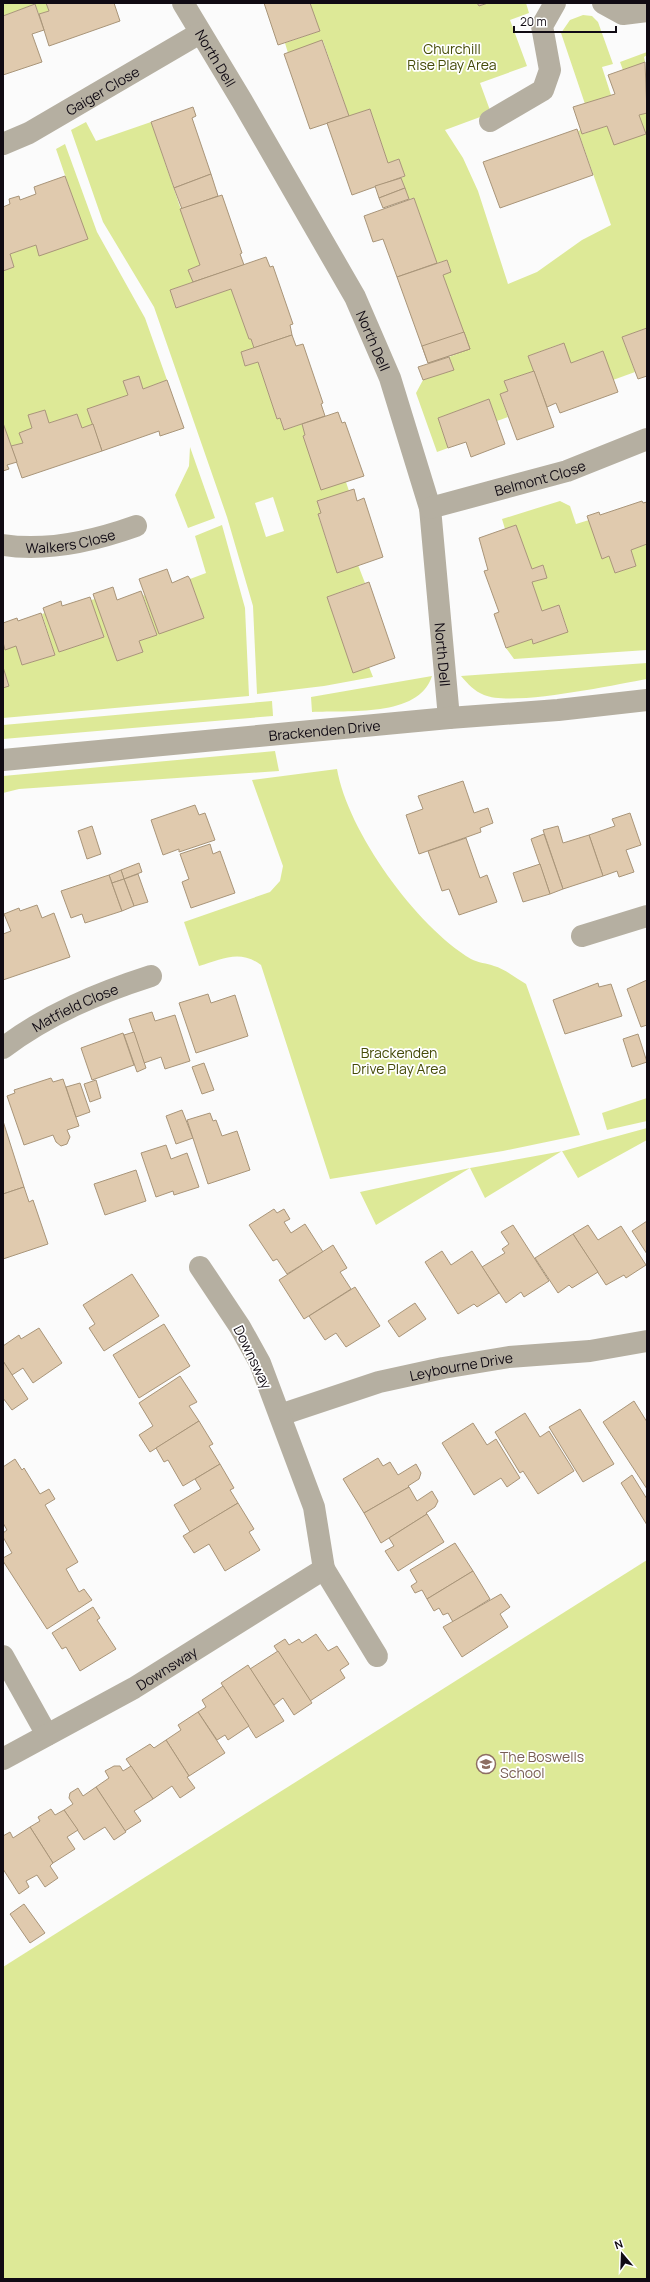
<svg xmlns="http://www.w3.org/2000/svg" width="650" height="2282" viewBox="0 0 650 2282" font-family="Manrope,sans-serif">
  <rect width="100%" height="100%" fill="#fbfbfb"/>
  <g fill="#dde997" fill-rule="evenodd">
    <polygon points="3,3 46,3 49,11 39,14 35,4 3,16"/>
    <polygon points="310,3 477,3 479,6 488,3 526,3 529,13 510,20 527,66 480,83 491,113 445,130 463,158 478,191 508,284 537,272 582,240 611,225 578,131 581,130 583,134 607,126 614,144 645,134 639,115 647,113 647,328 622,337 635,372 613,380 603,351 571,363 563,343 528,356 534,371 504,381 508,391 500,394 508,417 497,421 489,399 438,418 448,448 437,452 416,393 423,380 453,370 449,357 469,349 443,275 451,271 447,260 437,263 414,198 409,199 401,178 405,176 399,159 388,163 370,109 349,116 323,41 288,53 285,43 320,31"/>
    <polygon points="583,15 592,16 598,22 613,64 602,67 611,95 585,104 561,33 570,20"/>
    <polygon points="647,52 647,55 644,57 645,62 623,70 620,62"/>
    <path d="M86 122 96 141 151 122 200 265 188 270 193 282 170 290 176 308 231 289 249 339H251L254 348 241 353 245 366 258 362 277 419 280 418 284 430 302 424 305 435 303 436 346 482 349 491 317 501 321 513 318 515 337 573 358 565 365 583 327 597 353 672 369 667 373 677 324 686 257 694 253 606 227 517 154 307 103 222 71 130ZM273 497 284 531 266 537 255 503Z"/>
    <polygon points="65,144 97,232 145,318 167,380 143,389 139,376 123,381 128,395 88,409 93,424 82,428 77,414 49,423 45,410 29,415 32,428 20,433 23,443 11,446 3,423 3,271 14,267 10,254 36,245 39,255 87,239 56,149"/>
    <polygon points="190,447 215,518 188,528 175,495 189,466"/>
    <polygon points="560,501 570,506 576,524 589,520 602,558 609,556 615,573 636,566 631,550 647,544 647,650 514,659 506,648 532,639 533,644 568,631 559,605 542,611 532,582 547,578 543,565 532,569 516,525 505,529 502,519"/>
    <polygon points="222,525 245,608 249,696 3,718 3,688 9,685 3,667 3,642 16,646 22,665 55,655 42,614 45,613 59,652 104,637 91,600 95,599 117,661 143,652 139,641 157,635 143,595 204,618 190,579 206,573 195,536"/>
    <path d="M647 663V679C613 685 512 707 484 695 474 691 468 684 461 676Z"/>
    <path d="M432 676C419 718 347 710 312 712L311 697Z"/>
    <polygon points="272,701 273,716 3,739 3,725"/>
    <polygon points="275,751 279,771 19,789 3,793 3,776"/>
    <path d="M337 769C348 832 416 926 471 959 478 963 487 963 494 966 505 969 516 978 526 984L580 1135 503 1151 330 1179 261 965C240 949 222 959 199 966L184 922 270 892 280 881 283 866 252 780Z"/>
    <polygon points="647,1098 647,1121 607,1130 602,1113"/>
    <polygon points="647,1128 647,1140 578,1178 562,1151 485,1198 470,1168 376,1225 360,1192 470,1168 563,1151"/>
    <polygon points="647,1560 647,2279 3,2279 3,1967"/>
  </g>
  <g fill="#e0caae" stroke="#a99579">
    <polygon points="46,3 114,3 120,21 49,46 39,14 49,11"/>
    <polygon points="264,3 310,3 320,31 278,45"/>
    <polygon points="477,3 488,3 479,6"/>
    <polygon points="35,4 44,30 32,34 42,62 3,75 3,16"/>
    <polygon points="322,40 349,116 310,129 284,54"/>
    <polygon points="645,62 647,113 639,115 646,134 614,145 607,126 582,134 573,107 615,94 608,75"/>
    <polygon points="193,107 196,116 192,118 211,174 174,188 151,122"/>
    <polygon points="370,109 388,163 399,159 405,176 352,195 327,123"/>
    <polygon points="577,129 593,175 500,208 483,162"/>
    <polygon points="211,174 218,196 182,209 174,188"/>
    <polygon points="65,176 88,239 39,256 36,245 10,254 14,267 3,271 3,207 10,204 9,199 19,196 20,200 36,194 34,187"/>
    <polygon points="401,178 405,188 379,198 375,186"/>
    <polygon points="405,188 409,199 383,208 379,198"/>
    <polygon points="222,195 242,253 240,254 244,265 193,282 188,270 200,265 180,209"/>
    <polygon points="414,198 437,263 397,277 383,239 373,242 364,216"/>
    <polygon points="266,257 270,267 273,266 293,324 290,325 292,335 254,348 251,339 249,339 231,289 176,308 170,290"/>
    <polygon points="447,260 451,272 443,275 470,349 428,363 397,277"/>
    <polygon points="647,328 647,376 638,379 622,337"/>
    <polygon points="464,332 470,349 428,363 422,346"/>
    <polygon points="292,335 296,346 303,344 323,403 321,404 325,416 284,430 280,418 277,419 258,362 245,366 241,352"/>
    <polygon points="564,343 571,363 603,351 618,392 560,413 556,403 547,407 528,356"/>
    <polygon points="449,357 454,370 423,380 418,367"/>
    <polygon points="534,371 554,427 517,440 500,394 508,391 504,381"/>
    <polygon points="139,376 143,389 167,380 184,428 160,436 159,431 102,451 87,409 128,395 123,381"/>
    <polygon points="489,399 505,444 471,457 466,442 448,448 438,418"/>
    <polygon points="45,410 49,423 77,414 82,428 93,424 102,451 22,478 11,446 23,443 19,433 32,428 28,415"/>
    <polygon points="338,412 342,423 345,422 364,476 321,490 303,436 305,435 302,424"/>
    <polygon points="3,423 17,462 7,465 9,469 3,471"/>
    <polygon points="354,489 357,501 364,498 383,557 337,573 318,514 321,513 317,501"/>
    <polygon points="642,501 643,503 647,502 647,544 631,550 636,566 615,573 609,556 602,559 587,516 599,512 600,515"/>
    <polygon points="516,525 532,569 543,565 547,578 532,582 542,611 559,605 568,632 533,644 532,639 506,648 494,614 499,612 484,571 488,570 479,538"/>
    <polygon points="167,569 172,583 188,576 190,579 204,618 159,634 139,579"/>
    <polygon points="369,582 395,658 353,673 327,597"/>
    <polygon points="113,587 117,600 141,591 157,635 139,641 143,652 117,661 93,594"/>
    <polygon points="90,597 104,637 59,652 43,608 61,601 62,606"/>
    <polygon points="41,613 55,655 22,665 16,646 5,650 3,642 3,623 17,618 18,621"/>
    <polygon points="3,667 9,686 3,688"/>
    <polygon points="463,781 474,813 488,808 493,823 480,828 481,832 419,854 406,815 423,809 418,796"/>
    <polygon points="195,805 199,815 205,813 215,840 179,852 179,849 163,855 151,820"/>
    <polygon points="630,813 641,845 626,850 634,872 619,877 617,871 603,876 589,835 615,826 612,819"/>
    <polygon points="92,826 101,854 87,859 78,831"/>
    <polygon points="558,826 563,843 589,835 603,876 563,889 543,830"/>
    <polygon points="544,834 563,889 550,894 531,839"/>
    <polygon points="466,838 480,878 487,875 497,902 459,915 449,889 442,891 428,851"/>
    <polygon points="210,844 213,854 220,851 235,893 191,908 182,882 189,879 180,854"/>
    <polygon points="139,863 142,872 124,879 121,870"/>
    <polygon points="540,864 550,894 523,902 513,873"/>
    <polygon points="121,870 124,879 112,883 109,875"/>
    <polygon points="138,874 148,902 134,906 124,879"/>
    <polygon points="109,875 122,911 85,923 82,914 71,918 61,891"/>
    <polygon points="124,879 134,906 122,911 112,883"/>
    <polygon points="37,905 42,918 54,913 70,957 3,980 3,934 11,931 4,914 19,908 20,911"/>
    <polygon points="647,980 647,1025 641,1027 627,989"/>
    <polygon points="598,983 599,987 611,984 622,1016 565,1034 553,1000"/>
    <polygon points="208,994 211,1003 235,995 248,1036 196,1053 179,1003"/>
    <polygon points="152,1012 155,1021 175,1015 190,1061 165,1069 161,1057 144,1063 129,1019"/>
    <polygon points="134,1032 146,1068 137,1072 124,1035"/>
    <polygon points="123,1033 134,1065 92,1080 81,1048"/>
    <polygon points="638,1034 647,1062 632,1067 623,1039"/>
    <polygon points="204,1063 214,1090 202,1094 192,1067"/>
    <polygon points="51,1078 53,1082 63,1079 79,1126 67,1130 70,1137 67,1144 61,1146 56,1142 53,1135 24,1145 7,1096 15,1093 14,1090"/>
    <polygon points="96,1080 101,1098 90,1102 84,1084"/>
    <polygon points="80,1083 90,1112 76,1117 66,1087"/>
    <polygon points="182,1110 193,1138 176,1144 166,1116"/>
    <polygon points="210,1113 213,1121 216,1120 222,1136 237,1131 250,1170 208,1184 187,1120"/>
    <polygon points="3,1121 24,1187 3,1194"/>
    <polygon points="166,1145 171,1159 187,1153 199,1187 174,1195 173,1191 156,1197 141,1153"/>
    <polygon points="136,1170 146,1201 105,1215 94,1184"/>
    <polygon points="24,1187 29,1202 33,1200 48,1244 3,1259 3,1194"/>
    <polygon points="274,1209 277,1213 284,1209 290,1219 284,1222 291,1233 305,1224 323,1252 287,1274 277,1259 273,1261 249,1225"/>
    <polygon points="647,1221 647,1254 632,1231"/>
    <polygon points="513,1225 549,1281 524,1297 521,1292 506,1303 482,1267 505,1253 502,1249 509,1244 501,1232"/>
    <polygon points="588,1225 598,1240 621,1226 646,1265 626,1278 624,1275 606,1285 573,1234"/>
    <polygon points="573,1234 598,1272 572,1288 569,1285 558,1293 535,1258"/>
    <polygon points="333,1245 347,1268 340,1272 351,1289 304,1319 279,1280"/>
    <polygon points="442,1251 451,1265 472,1251 499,1293 477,1307 474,1304 458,1314 425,1262"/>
    <polygon points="132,1274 159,1316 104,1351 89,1328 95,1324 83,1305"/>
    <polygon points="355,1287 380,1326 346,1347 336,1333 325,1340 309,1316"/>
    <polygon points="415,1303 426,1319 399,1337 388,1321"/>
    <polygon points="164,1324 190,1366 139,1398 113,1355"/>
    <polygon points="39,1328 62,1363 33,1383 23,1368 12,1375 3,1361 3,1346 19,1335 21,1339"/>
    <polygon points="3,1361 28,1399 12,1410 3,1398"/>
    <polygon points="180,1376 197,1402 189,1406 199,1421 150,1452 139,1435 153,1426 139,1403"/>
    <polygon points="634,1401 647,1422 647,1489 603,1422"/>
    <polygon points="580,1409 614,1464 583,1482 549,1427"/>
    <polygon points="525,1413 540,1437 549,1431 574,1471 538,1494 523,1471 520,1473 495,1432"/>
    <polygon points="199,1421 213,1444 209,1446 220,1464 183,1486 168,1460 164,1462 156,1448"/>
    <polygon points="473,1423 487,1445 496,1439 520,1478 507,1487 501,1478 474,1495 442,1443"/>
    <polygon points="378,1458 383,1466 390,1462 398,1475 416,1464 421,1473 419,1479 408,1486 409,1487 364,1513 343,1479"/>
    <polygon points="15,1459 22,1470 24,1468 40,1494 49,1489 55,1499 45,1505 78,1562 66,1569 79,1592 84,1589 92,1600 47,1629 3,1561 3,1558 12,1553 3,1537 3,1533 7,1530 3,1523 3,1467"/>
    <polygon points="220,1464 234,1488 230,1490 238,1503 190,1532 174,1505 201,1489 195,1479"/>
    <polygon points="632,1475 647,1499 647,1525 621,1483"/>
    <polygon points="409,1487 417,1501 432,1491 438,1501 435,1507 426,1513 427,1514 381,1543 364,1513"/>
    <polygon points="238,1503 254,1529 249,1532 260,1550 225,1571 209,1544 194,1553 183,1536"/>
    <polygon points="427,1514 444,1542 398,1571 385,1551 394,1546 389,1538"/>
    <polygon points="455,1543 473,1571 427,1599 422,1590 415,1593 411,1586 417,1582 410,1570"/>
    <polygon points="473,1571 490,1599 453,1622 448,1613 443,1615 439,1608 434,1611 427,1599"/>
    <polygon points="501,1594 510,1607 500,1614 508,1627 462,1657 443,1627"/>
    <polygon points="93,1607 100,1618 97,1620 116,1649 80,1671 66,1647 62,1649 52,1633"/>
    <polygon points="316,1634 328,1651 337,1646 349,1664 340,1670 345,1678 310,1701 274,1646 285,1639 289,1645 299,1639 302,1643"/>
    <polygon points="278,1651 312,1703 294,1715 283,1698 274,1705 250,1669"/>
    <polygon points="248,1665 284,1721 256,1738 221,1683"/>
    <polygon points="223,1686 249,1726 228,1740 225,1735 217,1740 198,1712 206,1707 202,1700"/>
    <polygon points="198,1712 225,1753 189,1776 166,1740 181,1730 178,1725"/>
    <polygon points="166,1740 189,1776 187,1777 195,1788 180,1798 172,1786 153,1799 126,1759 150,1744 154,1748"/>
    <polygon points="114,1766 120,1766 123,1771 131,1766 153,1799 134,1811 141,1821 125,1831 96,1787 109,1778 105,1771"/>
    <polygon points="96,1787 126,1832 114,1840 105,1827 84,1840 64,1810 73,1804 69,1798 70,1793 78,1788 83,1796"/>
    <polygon points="51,1809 55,1815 64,1810 78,1830 67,1837 75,1849 53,1863 30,1827 40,1821 38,1817"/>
    <polygon points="30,1827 53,1863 50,1866 58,1878 45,1887 37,1875 26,1881 29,1887 19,1894 3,1869 3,1836 10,1832 13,1838"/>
    <polygon points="24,1904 45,1933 30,1943 10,1914"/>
  </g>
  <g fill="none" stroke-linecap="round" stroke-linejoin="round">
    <g stroke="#b5afa1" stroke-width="22">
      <path id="s1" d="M183 3 242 101 355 297 390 378 430 508 449 718"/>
      <polyline points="603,3 623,14 647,11"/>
      <polyline points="490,121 543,90 550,70 542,26 555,3"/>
      <path id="s2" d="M3 144 29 133 200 33"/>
      <path id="s3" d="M430 508 567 471 647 439"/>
      <path id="s4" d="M3 545C48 552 94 541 136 526"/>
      <path id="s5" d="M3 760 449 718 558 710 647 700"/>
      <polyline points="582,936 647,916"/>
      <path id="s6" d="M3 1048C48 1014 98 993 151 976"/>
      <path id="s7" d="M280 1415 379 1382 443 1368 509 1357 590 1351 647 1341"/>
      <polyline points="324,1569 377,1656"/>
      <polyline points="3,1656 47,1735"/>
      <path id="s8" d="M3 1759 134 1688 324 1569 314 1507 260 1363 240 1327 200 1267"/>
    </g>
  </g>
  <defs>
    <g id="school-ring" transform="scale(1)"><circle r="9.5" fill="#fff" stroke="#8d6e63" stroke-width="1.5"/><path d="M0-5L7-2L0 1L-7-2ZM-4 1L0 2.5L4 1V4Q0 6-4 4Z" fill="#8d6e63"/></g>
  </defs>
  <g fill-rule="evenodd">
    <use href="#school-ring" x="486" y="1764"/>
  </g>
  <g text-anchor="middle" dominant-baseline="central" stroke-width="3.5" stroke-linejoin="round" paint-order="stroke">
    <g font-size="14" fill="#454b08" stroke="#fff">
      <text x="452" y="48">Churchill<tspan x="452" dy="16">Rise Play Area</tspan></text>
      <text x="399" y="1052">Brackenden<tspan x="399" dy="16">Drive Play Area</tspan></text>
    </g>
    <g font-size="14" fill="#100a13" stroke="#fff">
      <text stroke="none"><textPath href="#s1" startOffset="64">North Dell</textPath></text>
      <text stroke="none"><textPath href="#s2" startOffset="113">Gaiger Close</textPath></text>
      <text stroke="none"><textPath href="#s1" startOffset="388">North Dell</textPath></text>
      <text stroke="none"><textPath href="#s3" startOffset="114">Belmont Close</textPath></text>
      <text stroke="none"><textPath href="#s4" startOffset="68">Walkers Close</textPath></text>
      <text stroke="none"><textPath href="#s1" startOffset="712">North Dell</textPath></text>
      <text stroke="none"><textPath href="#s5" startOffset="323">Brackenden Drive</textPath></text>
      <text stroke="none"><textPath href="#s6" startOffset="83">Matfield Close</textPath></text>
      <text transform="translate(253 1357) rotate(64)">Downsway</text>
      <text stroke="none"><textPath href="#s7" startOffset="188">Leybourne Drive</textPath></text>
      <text stroke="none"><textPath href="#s8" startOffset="187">Downsway</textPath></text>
    </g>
    <g font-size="14" fill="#785e54" stroke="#fff" text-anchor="start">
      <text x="500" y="1756">The Boswells<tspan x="500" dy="16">School</tspan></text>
    </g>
  </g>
  <rect width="650" height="2282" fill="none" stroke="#100a13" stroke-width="8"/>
  <g transform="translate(622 2254) rotate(341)" stroke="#ffffff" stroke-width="3" paint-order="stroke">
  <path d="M0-3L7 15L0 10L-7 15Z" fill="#100a13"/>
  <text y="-6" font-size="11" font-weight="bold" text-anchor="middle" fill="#100a13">N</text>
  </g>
  <path d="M514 26v6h102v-6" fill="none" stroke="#100a13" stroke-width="2"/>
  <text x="520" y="26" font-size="12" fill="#100a13" stroke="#ffffff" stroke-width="3" paint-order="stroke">20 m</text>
</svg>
